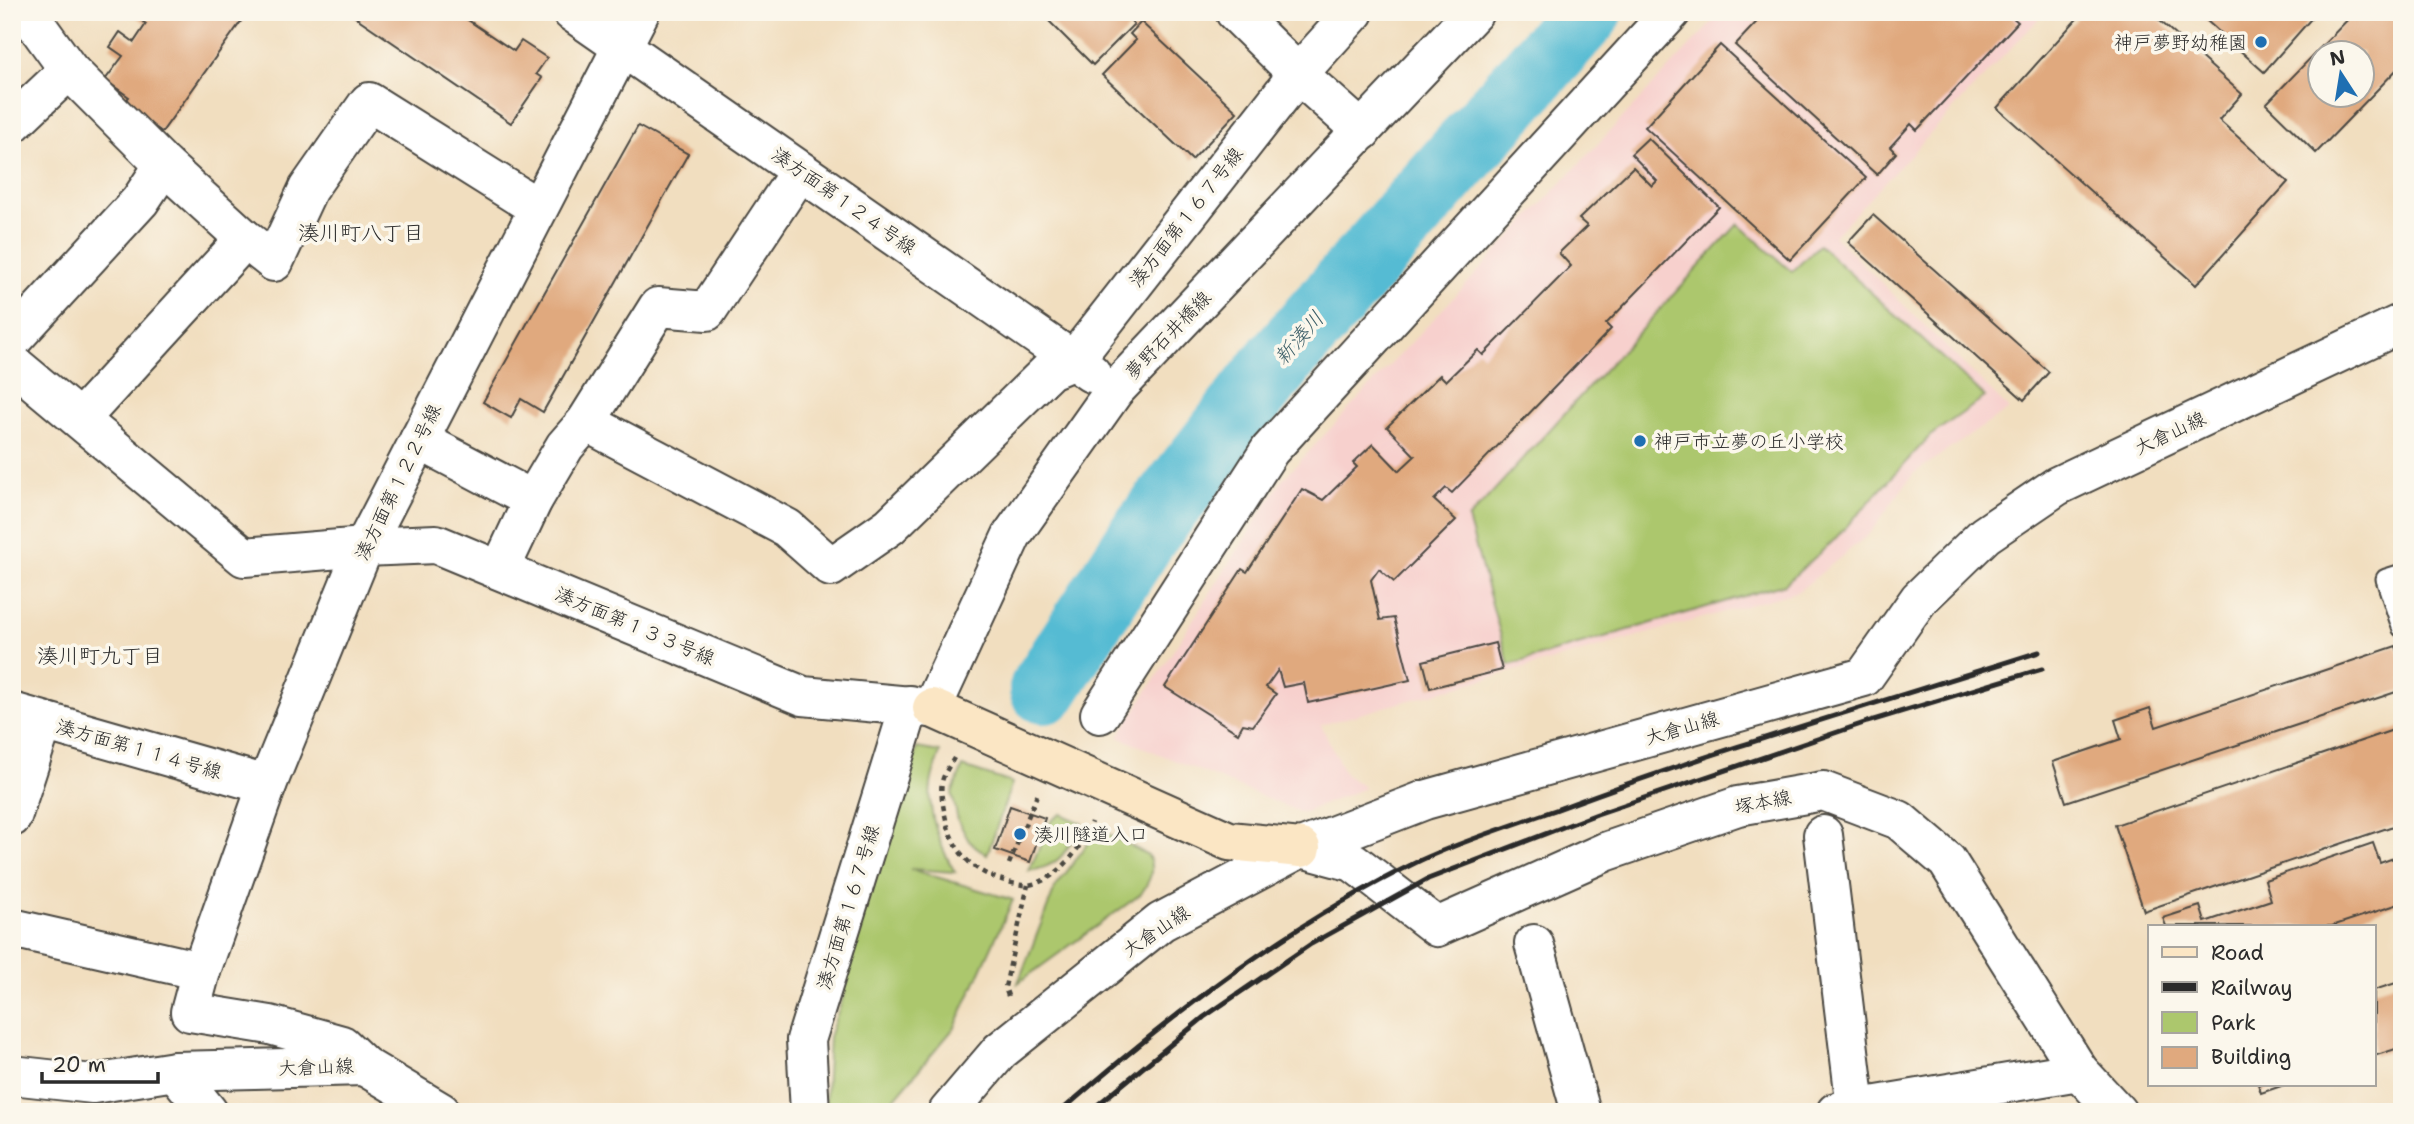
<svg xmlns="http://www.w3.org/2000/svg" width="2414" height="1124" viewBox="0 0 2414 1124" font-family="'Shantell Sans','Klee One',sans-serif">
  <rect width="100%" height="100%" fill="#fbf7ec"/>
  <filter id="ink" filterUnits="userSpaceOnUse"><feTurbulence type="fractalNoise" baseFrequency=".0143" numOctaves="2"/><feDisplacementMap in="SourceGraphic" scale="14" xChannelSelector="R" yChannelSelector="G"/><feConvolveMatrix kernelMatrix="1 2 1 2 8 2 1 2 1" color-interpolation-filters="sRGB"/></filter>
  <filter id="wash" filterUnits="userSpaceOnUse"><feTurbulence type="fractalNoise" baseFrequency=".00686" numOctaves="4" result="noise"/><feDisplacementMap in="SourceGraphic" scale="28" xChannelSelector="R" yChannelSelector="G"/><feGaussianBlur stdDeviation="1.57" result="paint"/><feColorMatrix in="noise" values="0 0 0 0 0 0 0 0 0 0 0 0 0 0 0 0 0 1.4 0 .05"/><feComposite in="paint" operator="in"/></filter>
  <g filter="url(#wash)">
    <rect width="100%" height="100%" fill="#f1debf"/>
    <polygon fill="#f7d0cd" points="1722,12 2045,12 1834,236 2009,409 1914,473 1869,534 1799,591 1321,725 1345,774 1365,788 1302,813 1118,737 1283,479"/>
    <g fill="#acc76d" stroke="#6c794c" stroke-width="2">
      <polygon points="1738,224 1792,272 1819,245 1985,397 1930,436 1832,542 1785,584 1509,665 1468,519"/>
      <path d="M917 748 940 752C937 763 932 774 931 785 927 813 941 849 955 872L910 869 1013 900 955 1027 883 1112H825L829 1037 845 992 837 989Z"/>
      <polygon points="963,767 1012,783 987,855 969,841 958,821 952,793"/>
      <path d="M1061 814 1082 823C1066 850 1063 866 1029 871L1051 821Z"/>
      <path d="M1098 829 1148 855C1155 872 1150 880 1141 894L1018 983 1055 888Z"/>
    </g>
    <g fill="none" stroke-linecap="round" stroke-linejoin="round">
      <polyline stroke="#55bbd3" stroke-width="70" points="1044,689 1144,534 1280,360 1587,12"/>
    </g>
    <g id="blocks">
      <g fill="#e0a97e" fill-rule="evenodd">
        <polygon points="130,12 231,12 242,20 162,132 123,104 129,97 105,80 123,56 110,47 120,32 134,42 146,24"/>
        <polygon points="348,12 456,12 514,51 521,41 547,58 536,74 542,78 511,123"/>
        <polygon points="1040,12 1123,12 1134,24 1093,65"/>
        <polygon points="1766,12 2014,12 2011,16 2018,22 1917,130 1911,124 1890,147 1896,153 1877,175 1735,45"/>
        <polygon points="2083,12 2150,12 2242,94 2219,120 2288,182 2196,285 1997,108"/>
        <polygon points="2197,12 2317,12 2264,72"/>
        <path d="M2355 12H2402V64L2316 153 2266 104ZM2320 52H2362V94H2320Z"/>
        <polygon points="1141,22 1237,112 1192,160 1102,75 1136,40 1130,34"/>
        <polygon points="1720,45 1866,178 1790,260 1645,127"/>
        <polygon points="638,126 688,154 543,412 521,399 511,418 483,402"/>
        <polygon points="1648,138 1719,207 1606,324 1611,329 1452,493 1446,488 1434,500 1456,520 1394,582 1379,569 1371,580 1380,620 1394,618 1410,680 1308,703 1304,683 1283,687 1278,670 1266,687 1276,694 1253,726 1243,724 1238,733 1165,687 1242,569 1247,572 1302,489 1323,500 1357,467 1353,463 1373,444 1399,471 1415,456 1387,427 1440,375 1446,381 1478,350 1483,355 1571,266 1559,253 1587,226 1579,219 1633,167 1652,186 1657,181 1631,154"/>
        <polygon points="1873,215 2049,372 2024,400 1848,242"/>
        <polygon points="1495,643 1502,670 1430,688 1423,661"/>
        <polygon points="2396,646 2402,663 2402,690 2066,802 2053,762 2121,739 2115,720 2150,708 2156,727"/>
        <polygon points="2402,727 2402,823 2144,911 2115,825"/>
        <polygon points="1010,806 1045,818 1030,862 995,850"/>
        <polygon points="2373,843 2380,863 2402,855 2402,903 2332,926 2166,926 2163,918 2200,906 2205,922 2271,900 2265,880"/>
        <polygon points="2402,981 2402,1047 2374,1056 2374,990"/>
        <polygon points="2258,1084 2287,1084 2261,1093"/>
      </g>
    </g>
  </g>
  <g filter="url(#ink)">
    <use href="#blocks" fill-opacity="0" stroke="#494641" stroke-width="2"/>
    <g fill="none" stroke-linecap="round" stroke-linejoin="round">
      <g stroke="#494641" stroke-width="23">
        <polyline id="lane" points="2402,574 2386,579 2402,627"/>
      </g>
      <g stroke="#494641" stroke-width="42">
        <g id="street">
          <polyline points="27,12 69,70 164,165 245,239 274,262 308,189 369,102 538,208"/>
          <polyline points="572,12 1091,373"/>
          <polyline points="1235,12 1298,74 1362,131"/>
          <polyline points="12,124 69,70"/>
          <polyline points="12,340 140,201 164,165"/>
          <polyline points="12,363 244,557 364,547 436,544 803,696 932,708 1012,535 1114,391 1474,12"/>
          <polyline points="80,419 245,239"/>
          <polyline points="586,422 787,528 831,567 890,526 1050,370 1074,360 1298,74 1354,12"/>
          <polyline points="419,440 533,500"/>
          <polyline points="500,570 533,500 565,446 586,422 658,307 707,311 800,171"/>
          <polyline points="12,712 267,785"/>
          <polyline points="1100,714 1270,450 1671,12"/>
          <polyline points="12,817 43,722"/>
          <polyline points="1823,835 1856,1108"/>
          <polyline points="1301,848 1353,862 1437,927 1605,852 1738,806 1823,791 1899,820 1947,861 2079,1071 2117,1112"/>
          <polyline points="12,928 201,971"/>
          <polyline points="1534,944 1581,1112"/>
          <polyline points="175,1071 208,1112"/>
          <polyline points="12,1075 93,1084 175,1071 364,1066"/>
          <polyline points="441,1112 364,1066 342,1045 270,1025 190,1012 201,971 267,785 364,547 640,12"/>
          <polyline points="810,1112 806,1040 910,705"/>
          <polyline points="948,1112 1000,1051 1161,922 1301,848 1425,800 1864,677 1919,599 1985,535 2057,486 2402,323"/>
          <polyline points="1836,1112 2079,1071"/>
        </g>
      </g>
      <g stroke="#494641" stroke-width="42">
        <polyline id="secondary" points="932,708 1229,841 1301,848"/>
      </g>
      <g stroke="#494641" stroke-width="4.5" stroke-dasharray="5 5" stroke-linecap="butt">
        <path d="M954 758C950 765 943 775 942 782 940 792 943 805 945 815 952 848 968 870 1002 880 1009 882 1020 886 1028 885 1058 881 1082 848 1091 822"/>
        <polyline points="1009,864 1037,795"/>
        <polyline points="1008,996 1005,987 1028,885"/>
      </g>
      <use href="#lane" stroke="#fff" stroke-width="19"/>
      <use href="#street" stroke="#fff" stroke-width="38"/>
      <use href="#secondary" stroke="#fbe6c4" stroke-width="38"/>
      <g stroke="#2b2b2b" stroke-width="5">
        <path d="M1060 1112C1171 1015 1287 925 1419 861 1461 841 1514 825 1558 809 1716 750 1878 703 2039 652"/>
        <polyline points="1089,1112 1204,1017 1311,944 1428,879 1597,814 1867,722 2042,669"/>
      </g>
    </g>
  </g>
  <g fill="#1f6fb2" stroke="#fbf7ec" stroke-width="2.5">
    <circle cx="2261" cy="42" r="7"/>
    <circle cx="1640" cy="441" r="7"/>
    <circle cx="1020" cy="834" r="7"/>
  </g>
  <g text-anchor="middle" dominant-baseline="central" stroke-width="7" stroke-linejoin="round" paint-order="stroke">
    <g font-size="19" fill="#2b2b2b" stroke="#fbf7ec" text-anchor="start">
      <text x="2247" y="42" text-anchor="end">神戸夢野幼稚園</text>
      <text x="1654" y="441">神戸市立夢の丘小学校</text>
      <text x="1034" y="834">湊川隧道入口</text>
    </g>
    <g font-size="19" fill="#2b2b2b" stroke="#fbf7ec">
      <text transform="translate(844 201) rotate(35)">湊方面第１２４号線</text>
      <text transform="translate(1186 217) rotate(-52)">湊方面第１６７号線</text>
      <text transform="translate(1168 335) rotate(-46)">夢野石井橋線</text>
      <text transform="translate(2170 433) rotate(-25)">大倉山線</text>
      <text transform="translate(398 482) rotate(-64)">湊方面第１２２号線</text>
      <text transform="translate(635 626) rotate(23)">湊方面第１３３号線</text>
      <text transform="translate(1682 728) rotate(-16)">大倉山線</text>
      <text transform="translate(139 749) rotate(16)">湊方面第１１４号線</text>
      <text transform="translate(1763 802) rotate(-11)">塚本線</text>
      <text transform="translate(848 907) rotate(-73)">湊方面第１６７号線</text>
      <text transform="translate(1156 931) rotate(-34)">大倉山線</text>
      <text transform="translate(316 1067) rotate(-2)">大倉山線</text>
    </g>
    <g font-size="21" fill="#2b2b2b" stroke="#fbf7ec">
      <text x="361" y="233">湊川町八丁目</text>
      <text x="100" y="656">湊川町九丁目</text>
    </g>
    <g font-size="21" font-style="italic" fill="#3a5d66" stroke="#fbf7ec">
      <text transform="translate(1299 338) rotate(-49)">新湊川</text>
    </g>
  </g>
  <rect width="2414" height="1124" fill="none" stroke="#fbf7ec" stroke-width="42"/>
  <rect x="2148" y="925" width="228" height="161" fill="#fbf7ec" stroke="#a8a59f" stroke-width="2"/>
  <rect x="2162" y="947" width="35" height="10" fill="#fbe6c4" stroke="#a8a59f" stroke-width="2"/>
  <text x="2211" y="960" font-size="21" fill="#2b2b2b">Road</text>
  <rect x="2162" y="982" width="35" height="10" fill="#2b2b2b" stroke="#a8a59f" stroke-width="2"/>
  <text x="2211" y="995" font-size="21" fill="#2b2b2b">Railway</text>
  <rect x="2162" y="1012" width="35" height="21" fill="#acc76d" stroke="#a8a59f" stroke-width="2"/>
  <text x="2211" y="1030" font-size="21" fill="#2b2b2b">Park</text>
  <rect x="2162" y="1047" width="35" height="21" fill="#e0a97e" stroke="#a8a59f" stroke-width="2"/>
  <text x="2211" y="1064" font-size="21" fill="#2b2b2b">Building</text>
  <g transform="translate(2341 74) rotate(348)"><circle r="33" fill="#fbf7ec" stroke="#a8a59f" stroke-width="2"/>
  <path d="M0-5L12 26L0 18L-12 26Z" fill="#1f6fb2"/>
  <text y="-10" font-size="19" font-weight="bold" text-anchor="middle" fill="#2b2b2b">N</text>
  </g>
  <path d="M42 1072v10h116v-10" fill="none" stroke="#2b2b2b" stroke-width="3.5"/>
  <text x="52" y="1072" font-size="21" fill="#2b2b2b" stroke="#fbf7ec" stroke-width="5" paint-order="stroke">20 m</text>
</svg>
